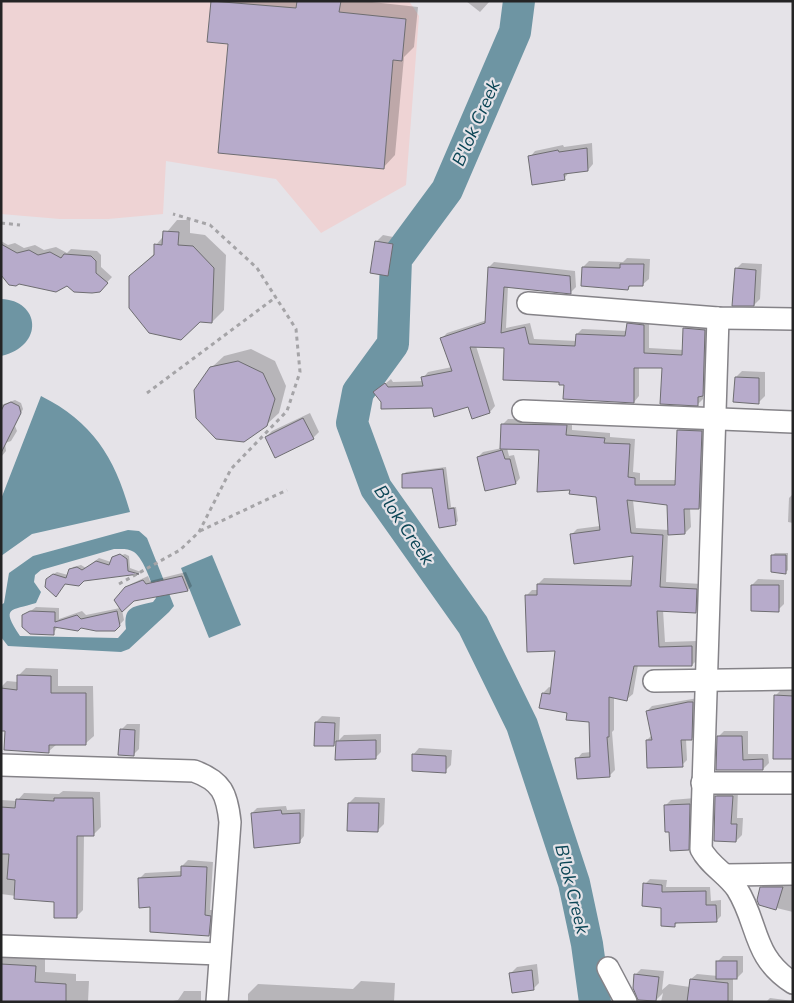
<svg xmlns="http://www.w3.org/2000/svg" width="794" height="1003" viewBox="0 0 794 1003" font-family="'Nunito Sans',sans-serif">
  <rect width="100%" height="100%" fill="#e5e3e8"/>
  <polygon fill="#eed3d4" points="1,1 409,1 419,16 406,185 321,233 276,179 166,161 163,214 108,219 60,219 1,214"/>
  <g fill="#6e95a3" fill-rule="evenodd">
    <path d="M1 299C40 300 45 346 1 356Z"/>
    <path d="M41 396C93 422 115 458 130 512L32 534 1 556V499Z"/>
    <path d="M128 530 139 531 147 538 174 606 169 612 129 649 121 652 8 646 1 637V605L4 603 9 573 33 556ZM114 549C121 549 128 548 134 552 144 559 153 586 156 598L153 602C134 607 123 605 126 629L118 638 20 636C0 606 11 611 36 603L41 592 34 582 35 575 41 570Z"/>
    <polygon points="212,555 241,625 209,638 181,568"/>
  </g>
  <g fill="#0003" fill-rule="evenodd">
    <polygon points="212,1 363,1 418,7 414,47 404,57 395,155 383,168"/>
    <polygon points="466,1 490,1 480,12"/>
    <polygon points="592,143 593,164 588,170 569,172 564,179 530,157 535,151 563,145 564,147"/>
    <polygon points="177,220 190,220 190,233 205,235 226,255 224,310 212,322 130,276 155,253 156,245"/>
    <polygon points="383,235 398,238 393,269 387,275 377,241"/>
    <polygon points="1,241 8,245 15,243 24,248 35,245 44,250 56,247 67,253 71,249 97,251 101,255 101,267 112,277 99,291 67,284 4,276 1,278"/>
    <polygon points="627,258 650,259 649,279 642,285 631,285 628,288 583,267 589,261 623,262"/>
    <polygon points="494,262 575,271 576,287 570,293 508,286 506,328 530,323 534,339 577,341 577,334 582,329 627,331 628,324 633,319 649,320 649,348 684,350 684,328 690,323 710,325 708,390 703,394 703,399 698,404 664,367 639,366 639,396 634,402 565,384 506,347 476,346 495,406 490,412 473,417 469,405 432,407 382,402 375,392 391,379 393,382 424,381 423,378 428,372 452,367 442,338 447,333 487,320 489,267"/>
    <polygon points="742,263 762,264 760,299 754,305 736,269"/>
    <polygon points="251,349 275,361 286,386 279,413 266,425 211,368 224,356"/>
    <polygon points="742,371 765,372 765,396 759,402 736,377"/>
    <polygon points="15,400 21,403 23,409 15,426 17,431 11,441 5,443 6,451 1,457 1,405"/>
    <polygon points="310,413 319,432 313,438 266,437 272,431"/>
    <path d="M508 419 572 420V430L610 433V437L635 439 633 472 640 473V480H676L678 430 684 425H707L705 502 699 508H690L691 527 685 533H668L666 582 702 584 701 606 696 611 663 610 665 642 697 641 698 659 692 665H638L633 694 627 699 614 697V730L612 732 615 770 609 776 577 759 582 753 591 752V721L568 712 543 693 549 687 552 688 557 649 526 596 532 590H538V584L544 578 632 580 634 555 571 535 577 529 600 526 597 496 571 489 540 448H507L509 456 514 455 520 478 516 483 486 490 478 457 483 452 502 448 503 424ZM633 500 668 504 669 530 636 528Z"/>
    <polygon points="446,467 451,507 456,507 458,521 456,523 433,487 403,475 406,472"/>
    <polygon points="793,494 793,523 788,522 789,498"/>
    <polygon points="775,553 788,553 788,570 785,573 772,556"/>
    <polygon points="125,554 129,556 130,568 141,572 139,573 65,583 56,596 50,576 57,572 68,575 73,567 81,565 86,568 99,558 111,562 113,558"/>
    <polygon points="186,572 192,586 188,590 133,600 122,610 124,620 115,630 58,626 53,634 24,616 36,607 59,608 59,619 82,611 86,615 120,608 115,600 131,584 148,576 150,581"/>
    <polygon points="758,579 784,580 784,604 778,610 752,585"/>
    <polygon points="26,668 58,669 58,686 93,686 94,736 86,743 57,744 48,752 7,730 1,730 1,687 7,681 18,682 19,675"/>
    <polygon points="781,690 793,690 793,758 775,696"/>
    <polygon points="698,698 697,734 691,739 686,739 687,760 682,765 647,740 652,735 647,711 652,706"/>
    <polygon points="322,716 340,717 339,740 344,735 381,734 381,752 375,758 336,758 338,740 333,745 316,722"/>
    <polygon points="127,724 140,724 139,749 133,755 121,730"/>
    <polygon points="724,731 748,731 748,754 768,754 769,763 763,769 717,769 718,737"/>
    <polygon points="419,748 452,750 451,765 445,771 413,755"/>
    <polygon points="723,790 738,790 737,818 743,818 742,835 736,841 716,796"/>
    <polygon points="63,791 100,792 101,827 94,834 84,835 83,910 76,917 55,901 1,894 1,800 17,801 24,793 59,794"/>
    <polygon points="355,797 385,798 384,824 378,830 349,803"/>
    <polygon points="695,798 694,843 688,849 665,806 671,800"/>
    <polygon points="286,806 287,810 305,809 304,836 299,842 252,813 257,808"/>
    <polygon points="188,860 213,862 210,910 216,910 214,929 209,934 152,906 139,879 145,873 182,871 182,866"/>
    <polygon points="650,879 667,880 666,887 710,887 711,901 721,900 721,916 716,921 678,922 674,926 645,884"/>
    <polygon points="766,882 793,882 793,912 760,904 761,888"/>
    <polygon points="9,955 45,956 45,972 76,974 76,981 89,981 88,1002 1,1002 1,958 5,958"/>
    <polygon points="723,956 743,956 743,972 737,978 733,978 733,1002 661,1002 663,993 656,1000 635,975 641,969 664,971 662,990 669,984 690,987 691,979 697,974 718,976 717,962"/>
    <polygon points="537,964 539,983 533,989 511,973 517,967"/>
    <polygon points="361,981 395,983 394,1002 248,1002 248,994 258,984 353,989"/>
    <polygon points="184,991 201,991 201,1002 168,1002 178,1000"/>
    <polygon points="770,998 793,1001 793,1002 766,1002"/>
  </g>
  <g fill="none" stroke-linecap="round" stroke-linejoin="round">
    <polyline stroke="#6e95a3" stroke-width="32" points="519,1 515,32 447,190 396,259 393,344 358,392 352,423 376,488 473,625 522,725 574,883 587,944 595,1002"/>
  </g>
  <g fill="#b7abcb" stroke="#6e6d71">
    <polygon points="211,1 296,8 297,1 341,1 339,12 406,19 402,61 393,60 384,169 218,153 228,44 207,42"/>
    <polygon points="587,148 588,171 564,174 565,180 532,185 528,156 558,150 559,152"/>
    <polygon points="163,231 179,232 178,245 193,246 214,268 212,323 200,322 181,340 149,333 129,308 129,276 154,255 154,244 162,245"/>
    <polygon points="375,241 393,244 388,276 370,273"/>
    <polygon points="1,244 17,253 29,250 38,255 50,252 61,258 64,254 91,256 96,261 96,273 108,283 100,292 92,293 74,292 67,286 56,292 19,284 16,286 9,285 1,275"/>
    <polygon points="620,264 644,264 643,286 629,286 628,290 581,286 582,267 620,268"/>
    <polygon points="488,267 570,276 571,294 504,287 501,333 525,327 529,344 575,346 576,334 625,336 627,323 644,325 644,353 682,355 683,328 705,330 703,396 698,397 698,406 660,404 662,368 634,368 634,403 563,399 564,385 559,385 559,382 503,380 504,348 470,347 490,413 472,419 468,407 434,417 432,408 381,409 381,402 373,392 385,383 388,387 423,386 421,377 452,371 440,338 485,323"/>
    <polygon points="735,268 756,270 754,306 732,306"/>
    <polygon points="238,361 263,373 275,399 267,426 244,442 216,439 196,418 194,390 210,367"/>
    <polygon points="735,377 759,378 759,404 733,402"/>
    <polygon points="11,402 19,406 21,413 1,453 1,411 4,405"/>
    <polygon points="303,418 314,439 275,458 265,437"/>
    <polygon points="501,424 567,425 566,435 605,438 604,443 630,444 628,477 635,478 635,485 675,485 677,430 702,431 699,509 684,509 685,534 668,535 667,505 627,500 631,533 663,535 660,587 697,589 696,613 657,611 659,647 692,646 692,666 634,666 627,701 609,697 609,737 607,737 610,777 577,779 575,758 590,757 589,722 566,720 567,713 539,708 542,693 550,694 555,651 527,652 525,595 537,595 537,584 631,586 633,556 574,564 570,534 600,530 596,497 569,494 570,490 537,492 539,450 500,449"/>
    <polygon points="502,450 505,459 510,459 516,484 485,491 477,457"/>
    <polygon points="443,469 448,509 454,508 456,525 439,528 432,488 402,488 402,474"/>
    <polygon points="120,554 127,559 128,571 139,574 84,581 79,586 65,584 56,597 45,587 46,579 53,574 66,578 69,569 77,567 82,570 96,561 109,565 112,557"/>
    <polygon points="771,555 786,555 786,574 771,572"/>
    <polygon points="182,576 188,591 134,601 122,612 114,600 125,587 143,580 146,584"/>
    <polygon points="751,585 779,585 779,612 751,611"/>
    <polygon points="30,611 55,612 55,622 77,615 81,619 117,611 120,626 115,631 96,631 81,628 78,631 54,627 54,635 30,634 22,627 22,615"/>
    <polygon points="17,675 51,676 51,693 86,693 86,745 49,745 49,753 4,750 5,731 1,731 1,688 17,690"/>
    <polygon points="774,695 793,696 793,759 773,759"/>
    <polygon points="688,702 693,702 692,740 681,740 683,767 647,768 646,740 652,740 646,711"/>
    <polygon points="315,722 335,723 334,746 314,746"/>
    <polygon points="120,729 135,730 134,756 118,755"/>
    <polygon points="717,736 742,736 743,760 763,759 763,770 716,770"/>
    <polygon points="376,740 376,759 335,760 336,741"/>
    <polygon points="412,754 446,756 446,773 412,771"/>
    <polygon points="715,796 733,796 731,824 737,824 736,842 714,841"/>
    <polygon points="54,798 93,798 94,836 77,836 77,918 54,918 54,902 14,899 15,880 7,879 9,854 1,854 1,807 15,808 16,799 54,801"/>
    <polygon points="348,803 379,803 378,832 347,831"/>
    <polygon points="690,804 689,850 670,851 669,832 665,832 664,805"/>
    <polygon points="281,810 282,814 300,813 300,843 254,848 251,813"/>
    <polygon points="181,866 207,867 205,915 211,916 209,936 150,932 150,907 139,908 138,878 181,876"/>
    <polygon points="643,883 662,885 662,892 706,891 706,905 716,905 717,922 675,923 675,927 661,926 661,908 642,906"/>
    <polygon points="760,887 783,887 776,910 759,905 757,900"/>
    <rect x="716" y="961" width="21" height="18"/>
    <polygon points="1,964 36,966 35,982 66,984 66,1002 1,1002"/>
    <polygon points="532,970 534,990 512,993 509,973"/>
    <polygon points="634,974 659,977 656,1001 638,1000 633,988"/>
    <polygon points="690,979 728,983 728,1002 687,1002"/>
  </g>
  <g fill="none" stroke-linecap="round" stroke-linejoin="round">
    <g stroke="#858388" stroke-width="24">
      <g id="minor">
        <polyline points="528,303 718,318 793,319"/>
        <path d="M718 318 701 849C709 865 727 874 737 889 759 924 752 957 793 983"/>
        <polyline points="523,411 793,422"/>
        <polyline points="654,681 793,679"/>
        <path d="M1 765 194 771C222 781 227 794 230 822L217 1002"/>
        <polyline points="702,783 793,783"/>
        <polyline points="725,875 793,874"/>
        <polyline points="1,946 220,954"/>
        <polyline points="608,968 626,1002"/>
      </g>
    </g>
    <g stroke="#a5a4a7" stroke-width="3" stroke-dasharray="4 4" stroke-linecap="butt">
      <polyline points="1,223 20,225"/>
      <polyline points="147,393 276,297"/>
      <polyline points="200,531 287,490"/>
      <polyline points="119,584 180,550 199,532 231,469 287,411 300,372 296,329 257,268 210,225 173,214"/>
    </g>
    <use href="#minor" stroke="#fff" stroke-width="21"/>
  </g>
  <g text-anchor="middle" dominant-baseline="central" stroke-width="4.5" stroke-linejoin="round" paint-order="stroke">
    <g font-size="18" font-style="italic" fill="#0b4555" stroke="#e5e3e8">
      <text transform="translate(476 123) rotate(-66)">B'lok Creek</text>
      <text transform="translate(404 525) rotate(56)">B'lok Creek</text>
      <text transform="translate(572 889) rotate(76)">B'lok Creek</text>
    </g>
  </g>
  <rect width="794" height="1003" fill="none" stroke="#242425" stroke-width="5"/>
</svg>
